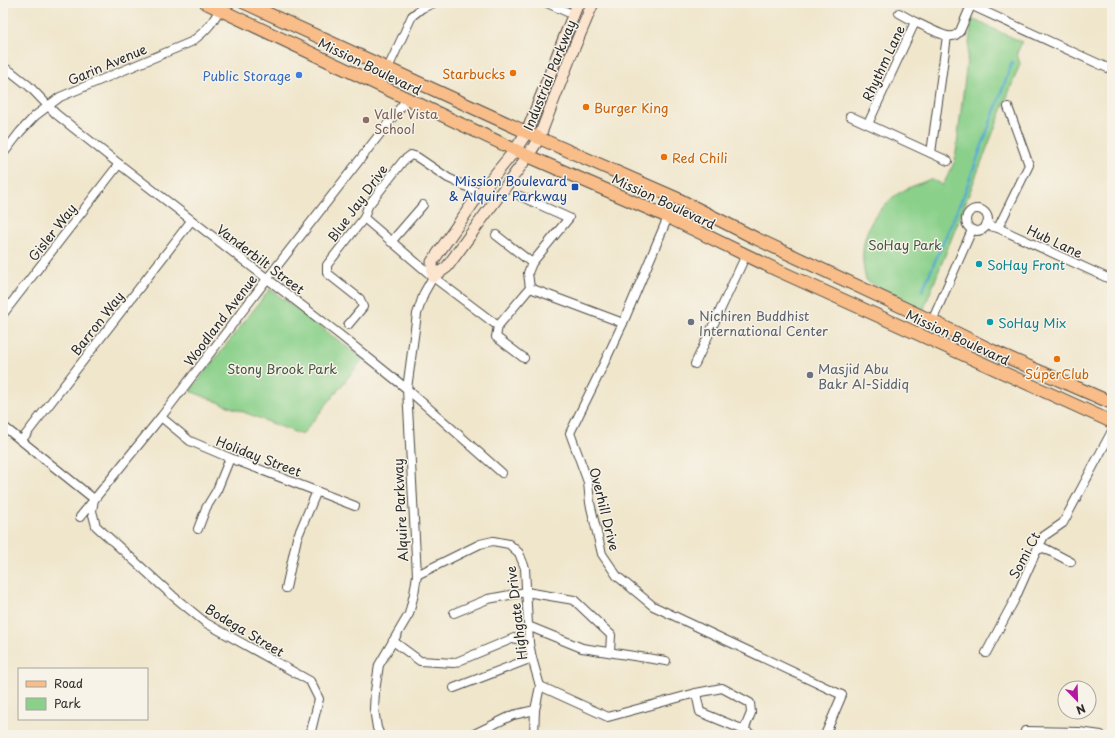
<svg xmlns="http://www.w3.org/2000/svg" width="1115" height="738" viewBox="0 0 1115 738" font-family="'Playpen Sans',sans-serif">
  <rect width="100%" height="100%" fill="#f7f3e8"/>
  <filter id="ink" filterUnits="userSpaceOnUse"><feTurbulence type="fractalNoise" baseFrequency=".025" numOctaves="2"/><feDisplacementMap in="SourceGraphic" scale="8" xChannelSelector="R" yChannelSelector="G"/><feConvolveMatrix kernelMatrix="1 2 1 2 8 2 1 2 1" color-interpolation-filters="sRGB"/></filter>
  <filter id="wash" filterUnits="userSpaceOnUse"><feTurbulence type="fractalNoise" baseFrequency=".012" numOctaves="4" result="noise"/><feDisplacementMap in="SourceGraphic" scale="16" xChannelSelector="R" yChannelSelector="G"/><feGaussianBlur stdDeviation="0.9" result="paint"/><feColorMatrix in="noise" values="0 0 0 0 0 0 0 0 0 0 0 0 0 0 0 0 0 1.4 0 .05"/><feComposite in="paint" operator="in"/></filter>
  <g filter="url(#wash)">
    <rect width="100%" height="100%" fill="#f0e6cc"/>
    <g fill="#8ad08a" stroke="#5a7e5a">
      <path d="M972 19 1022 42 1017 53 1020 64 923 311 866 280C859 252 863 227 884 206 889 200 895 195 901 192 910 186 920 184 930 179L943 185 955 161Z"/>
      <polygon points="270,289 363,359 302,435 190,391"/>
    </g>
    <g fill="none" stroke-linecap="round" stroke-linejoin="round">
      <polyline stroke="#54a8cf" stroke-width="2.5" points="922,291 965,192 1012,63"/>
    </g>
  </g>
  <g filter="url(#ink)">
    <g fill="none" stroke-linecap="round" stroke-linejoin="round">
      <g stroke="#494743" stroke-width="10">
        <g id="minor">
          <polyline points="547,3 574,15"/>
          <polyline points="966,3 1112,70"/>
          <polyline points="899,13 915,22"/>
          <polyline points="3,67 10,71 29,86 56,114 119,164 340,335 407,389 502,473"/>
          <polyline points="388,68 412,16 422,8 434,3"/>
          <polyline points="850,116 948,161"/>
          <path d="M868 124 915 22C923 25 945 38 952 36 956 36 958 33 960 31L972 3"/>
          <polyline points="931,153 947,36"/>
          <path d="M3 154 20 132 35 116 60 97 191 42C208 30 214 21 223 3"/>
          <polyline points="520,196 569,218 532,263 528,273 530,288"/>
          <circle cx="977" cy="220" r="11"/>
          <polyline points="668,217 623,323 599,374 570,433 588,482 590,503 602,554 617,576 653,606 842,695 825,735"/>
          <polyline points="364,218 433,277 498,326 496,337 524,358"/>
          <polyline points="986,225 998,228 1112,280"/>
          <polyline points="998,228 1029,165 1008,107"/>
          <polyline points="496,235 532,263"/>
          <polyline points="391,242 423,205"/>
          <polyline points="530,288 623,323"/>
          <polyline points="3,314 119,164"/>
          <polyline points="932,321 972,230"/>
          <polyline points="348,325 363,307 360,299 327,273 327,265 364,218 368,206 403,161 411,155 417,157 448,178 480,193"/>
          <polyline points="498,326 530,288"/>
          <polyline points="695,364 746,255"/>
          <polyline points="161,417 190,441 230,458 355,506"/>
          <polyline points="3,426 94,499 92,511 96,526 173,596 206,623 310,681 319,699 310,735"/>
          <polyline points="21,441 191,221"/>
          <polyline points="80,517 161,417 267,279 407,99"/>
          <polyline points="198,529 206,508 217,490 230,458"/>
          <polyline points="1037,550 1044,548 1071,562"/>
          <polyline points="417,575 480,544 493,541 509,544 519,553 525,568 529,643 532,658 540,686 535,710 534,735"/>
          <polyline points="286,588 297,538 317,491"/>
          <polyline points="454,613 488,599 526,592 574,600 611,635 610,652"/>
          <polyline points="528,626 582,648 666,661"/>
          <polyline points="393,641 420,661 454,663 514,638 529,643"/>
          <polyline points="986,653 1015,599 1035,554 1044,536 1063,523 1112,431"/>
          <polyline points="540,686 608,717 696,693 700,712 744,730 752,735"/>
          <polyline points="454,688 532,658"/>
          <polyline points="696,693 722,688 750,703 751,713 744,730"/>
          <polyline points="380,735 377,728 374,709 375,691 379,665 409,614 414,594 417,575 407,389 417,314 424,293 433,277"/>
          <polyline points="472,735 513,715 535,710"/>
          <polyline points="1024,735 1025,731 1079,732 1101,735"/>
        </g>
      </g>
      <g stroke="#494743" stroke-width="13">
        <g id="secondary">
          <polyline points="433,277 447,267 495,201 528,156 539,138 571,55 593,3"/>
          <polyline points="433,277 432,262 480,193 515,150 527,132 578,3"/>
        </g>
      </g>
      <g stroke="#494743" stroke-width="14">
        <g id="primary">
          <polyline points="206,3 528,156 668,217 777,270 1112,422"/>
          <polyline points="245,3 539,138 678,199 757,239 932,321 993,351 1112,403"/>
        </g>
      </g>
      <use href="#minor" stroke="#fff" stroke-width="8"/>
      <use href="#secondary" stroke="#fce5cf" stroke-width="11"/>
      <use href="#primary" stroke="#f8bd88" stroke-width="12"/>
    </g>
  </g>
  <g fill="#e8710a" stroke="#f7f3e8" stroke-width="1.5">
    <circle cx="513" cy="73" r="4"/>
    <circle cx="586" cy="107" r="4"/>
    <circle cx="664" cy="157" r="4"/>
    <circle cx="1057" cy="359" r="4"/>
  </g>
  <circle fill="#3f7fe0" stroke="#f7f3e8" stroke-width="1.5" cx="299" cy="75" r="4"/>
  <circle fill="#8d6e63" stroke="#f7f3e8" stroke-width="1.5" cx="366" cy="120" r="4"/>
  <rect fill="#1a4fb4" stroke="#f7f3e8" stroke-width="1.5" x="571" y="183" width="8" height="8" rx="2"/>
  <g fill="#0f9aa8" stroke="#f7f3e8" stroke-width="1.5">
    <circle cx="979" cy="264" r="4"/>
    <circle cx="990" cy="322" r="4"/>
  </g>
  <g fill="#6b7280" stroke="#f7f3e8" stroke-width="1.5">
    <circle cx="691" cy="322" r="4"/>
    <circle cx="810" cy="375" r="4"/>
  </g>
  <g text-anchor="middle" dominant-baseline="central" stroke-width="3" stroke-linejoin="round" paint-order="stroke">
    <g font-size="13" fill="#2b2b2b" stroke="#f7f3e8">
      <text transform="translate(883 63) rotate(-65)">Rhythm Lane</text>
      <text transform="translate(107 64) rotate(-23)">Garin Avenue</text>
      <text transform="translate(370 66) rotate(26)">Mission Boulevard</text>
      <text transform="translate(549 75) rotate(-68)">Industrial Parkway</text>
      <text transform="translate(664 201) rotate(25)">Mission Boulevard</text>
      <text transform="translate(357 203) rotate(-54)">Blue Jay Drive</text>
      <text transform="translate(52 232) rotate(-52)">Gisler Way</text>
      <text transform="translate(1055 241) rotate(25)">Hub Lane</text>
      <text transform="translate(261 259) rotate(37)">Vanderbilt Street</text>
      <text transform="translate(220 320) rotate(-53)">Woodland Avenue</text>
      <text transform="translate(97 323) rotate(-52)">Barron Way</text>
      <text transform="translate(958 337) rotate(25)">Mission Boulevard</text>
      <text transform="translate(259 456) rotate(21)">Holiday Street</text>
      <text transform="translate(605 509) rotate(76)">Overhill Drive</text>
      <text transform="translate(400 510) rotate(-93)">Alquire Parkway</text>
      <text transform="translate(1024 555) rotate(-62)">Somi Ct</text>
      <text transform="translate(516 613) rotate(-97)">Highgate Drive</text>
      <text transform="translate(245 630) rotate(31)">Bodega Street</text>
    </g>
    <g font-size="13" fill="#c56008" stroke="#f7f3e8" text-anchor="start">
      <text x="505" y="73" text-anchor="end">Starbucks</text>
      <text x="594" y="107">Burger King</text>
      <text x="672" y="157">Red Chili</text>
      <text x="1057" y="373" text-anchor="middle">SúperClub</text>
    </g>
    <g font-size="13" fill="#366cbe" stroke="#f7f3e8" text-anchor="end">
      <text x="291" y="75">Public Storage</text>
    </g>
    <g font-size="13" fill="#785e54" stroke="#f7f3e8" text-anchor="start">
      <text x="374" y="113">Valle Vista<tspan x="374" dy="15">School</tspan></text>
    </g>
    <g font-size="13" fill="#164399" stroke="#f7f3e8" text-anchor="end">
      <text x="567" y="180">Mission Boulevard<tspan x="567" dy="15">&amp; Alquire Parkway</tspan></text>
    </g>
    <g font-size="13" fill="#435443" stroke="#f7f3e8">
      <text x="905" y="244">SoHay Park</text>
      <text x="282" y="368">Stony Brook Park</text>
    </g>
    <g font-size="13" fill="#0d838f" stroke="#f7f3e8" text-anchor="start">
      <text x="987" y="264">SoHay Front</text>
      <text x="998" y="322">SoHay Mix</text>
    </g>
    <g font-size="13" fill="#5b616d" stroke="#f7f3e8" text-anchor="start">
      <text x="699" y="315">Nichiren Buddhist<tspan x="699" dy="15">International Center</tspan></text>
      <text x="818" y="368">Masjid Abu<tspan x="818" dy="15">Bakr Al-Siddiq</tspan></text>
    </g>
  </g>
  <rect width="1115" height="738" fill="none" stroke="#f7f3e8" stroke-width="16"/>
  <rect x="18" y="668" width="130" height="52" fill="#f7f3e8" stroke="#a5a39c"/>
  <rect x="26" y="681" width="20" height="6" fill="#f8bd88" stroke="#a5a39c"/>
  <text x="54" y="688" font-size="12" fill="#2b2b2b">Road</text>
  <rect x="26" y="698" width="20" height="12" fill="#8ad08a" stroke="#a5a39c"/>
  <text x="54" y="708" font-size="12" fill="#2b2b2b">Park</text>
  <g transform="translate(1077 700) rotate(157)"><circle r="19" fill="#f7f3e8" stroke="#a5a39c"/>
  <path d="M0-3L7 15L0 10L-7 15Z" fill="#b5179e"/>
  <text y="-6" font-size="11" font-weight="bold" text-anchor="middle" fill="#2b2b2b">N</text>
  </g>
</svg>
